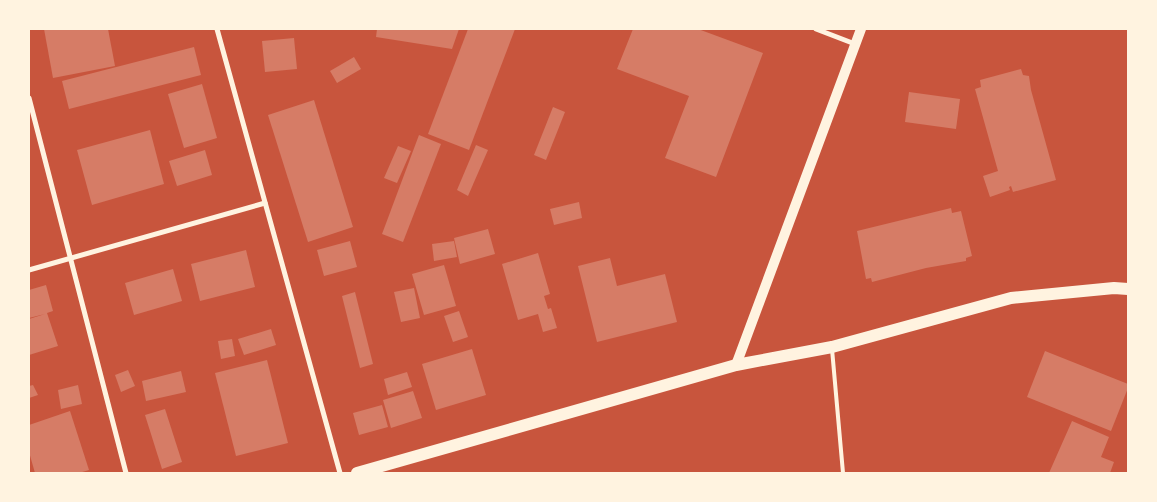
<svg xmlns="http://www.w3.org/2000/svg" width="1157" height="502" viewBox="0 0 1157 502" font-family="Ubuntu,sans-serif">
  <rect width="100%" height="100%" fill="#c8553d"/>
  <g fill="#d67c66">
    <polygon points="44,29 108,29 115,66 53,78"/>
    <polygon points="377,29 459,29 452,49 376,37"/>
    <polygon points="468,29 515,29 469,150 428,134"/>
    <polygon points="633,29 698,29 763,53 716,177 665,158 689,96 617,69"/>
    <polygon points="294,38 297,69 265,72 262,41"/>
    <polygon points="194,47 201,75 69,109 62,81"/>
    <polygon points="354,57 361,69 337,83 330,71"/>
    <polygon points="1021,69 1023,75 1029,76 1031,90 1056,180 1013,192 1011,186 1009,187 1010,190 990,197 983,176 998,171 975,89 981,87 980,80"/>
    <polygon points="202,84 217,138 184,148 168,94"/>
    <polygon points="909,92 960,99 956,129 905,122"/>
    <polygon points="314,100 353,227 308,242 268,115"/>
    <polygon points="553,107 565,112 546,160 534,155"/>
    <polygon points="150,130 164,184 92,205 77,150"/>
    <polygon points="419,135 441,144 403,242 382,234"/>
    <polygon points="476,145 488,150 468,196 457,190"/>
    <polygon points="398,146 411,151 397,183 384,178"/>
    <polygon points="205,150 212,175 177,186 169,161"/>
    <polygon points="579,202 582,218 554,225 550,209"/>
    <polygon points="951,208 952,213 961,211 972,256 966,258 966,261 926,268 872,282 871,278 866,279 857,231"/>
    <polygon points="488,229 495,254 460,264 454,238"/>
    <polygon points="350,241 357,267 324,276 317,250"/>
    <polygon points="454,241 457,257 434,261 432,244"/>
    <polygon points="246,250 255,287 200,301 191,264"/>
    <polygon points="538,253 550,294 544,296 548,309 551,308 557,328 543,332 538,314 518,320 502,264"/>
    <polygon points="610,258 617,286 665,274 677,322 597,342 578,266"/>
    <polygon points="444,265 456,306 424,315 412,274"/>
    <polygon points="173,269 182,301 134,315 125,283"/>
    <polygon points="46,285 53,311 47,313 58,346 29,355 29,319 45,314 29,318 29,290"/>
    <polygon points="414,288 420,318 401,322 394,292"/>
    <polygon points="355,292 373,364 360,368 342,296"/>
    <polygon points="459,311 468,337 453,342 444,316"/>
    <polygon points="271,329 276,345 244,355 238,339"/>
    <polygon points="232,339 235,356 221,359 218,341"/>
    <polygon points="472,349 486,395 436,410 422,364"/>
    <polygon points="1045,351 1128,384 1128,388 1111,431 1027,397"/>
    <polygon points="267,360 288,443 236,456 215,373"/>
    <polygon points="128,370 135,386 121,392 115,375"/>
    <polygon points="181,371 186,392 146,401 142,381"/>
    <polygon points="407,372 412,387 388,395 384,379"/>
    <polygon points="33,385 38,395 29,398 29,386"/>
    <polygon points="78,385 82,404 61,409 58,390"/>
    <polygon points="413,391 422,418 391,428 383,400"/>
    <polygon points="382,405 388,427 359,435 353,413"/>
    <polygon points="165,409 182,462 162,469 145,415"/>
    <polygon points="70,411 89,470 79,473 35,473 29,452 29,425"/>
    <polygon points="1072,421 1109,437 1101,457 1114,462 1110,473 1049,473"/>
  </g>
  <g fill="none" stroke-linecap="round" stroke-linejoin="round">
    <polyline stroke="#fff3e0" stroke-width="4" points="832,349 843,473"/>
    <g stroke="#fff3e0" stroke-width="5">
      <polyline points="217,29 340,473"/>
      <polyline points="816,29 855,44"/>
      <polyline points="29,98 126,473"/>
      <polyline points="29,270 265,203"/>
    </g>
    <polyline stroke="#fff3e0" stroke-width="10" points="736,365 861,29"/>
    <polyline stroke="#fff3e0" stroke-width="12" points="357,473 736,365 832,347 1011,298 1114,288 1128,289"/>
  </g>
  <rect width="1157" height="502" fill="none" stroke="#fff3e0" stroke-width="60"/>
</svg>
